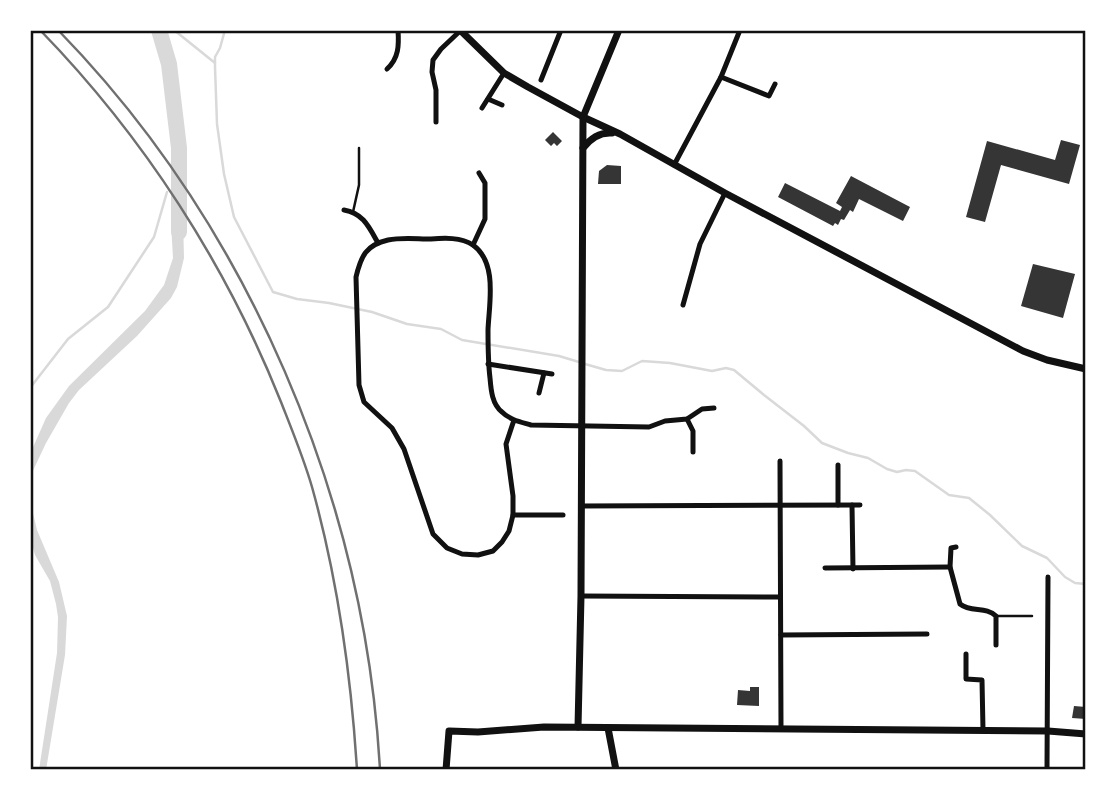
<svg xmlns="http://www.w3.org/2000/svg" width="1116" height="800" viewBox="0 0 1116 800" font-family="Overpass,sans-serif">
  <rect width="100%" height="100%" fill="#fff"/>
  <polygon fill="#d9d9d9" points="171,199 183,217 184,258 177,287 171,298 137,336 79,390 69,403 46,443 30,477 31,505 37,530 59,582 67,616 65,655 46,770 39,770 57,653 58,617 56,604 50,581 35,555 30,537 30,454 46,418 69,386 145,311 164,285 173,258 171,223"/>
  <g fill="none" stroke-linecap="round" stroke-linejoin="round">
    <g stroke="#d9d9d9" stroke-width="2.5">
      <polyline points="174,30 215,63"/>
      <polyline points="225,30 220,48 215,57 215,67 217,124 224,174 234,217 273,292 297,299 329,303 372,312 407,324 441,329 462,340 559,356 579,362"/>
      <polyline points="585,364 606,370 622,371 642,361 670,363 712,371 726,368 734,370 764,395 804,426 822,443 848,453 868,458 887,469 897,472 906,470 915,471 949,495 969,498 990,515 1022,546 1047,558 1065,577 1075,583 1086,584"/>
      <polyline points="30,388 68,339 108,307 154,237 167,192"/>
    </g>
    <polyline stroke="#d9d9d9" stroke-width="16" points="159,30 169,64 179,148 179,232"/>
  </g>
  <g fill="#353535">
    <polygon points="553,132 562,141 557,146 554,143 551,146 545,140"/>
    <polygon points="1061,140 1080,145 1069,184 1001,165 985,222 966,217 987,141 1055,160"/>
    <polygon points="607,165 621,166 621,184 598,184 599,171"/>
    <polygon points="851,176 910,207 903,221 859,199 853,212 850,210 844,220 841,219 838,225 835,223 833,226 778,197 785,183 840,211 842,207 836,203"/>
    <polygon points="1033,264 1075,274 1063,318 1021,306"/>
    <polygon points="750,687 759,687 759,706 737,705 738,690 750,691"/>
    <polygon points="1074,706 1086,707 1086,719 1072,718"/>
  </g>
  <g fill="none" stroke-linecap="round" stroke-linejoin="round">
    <g stroke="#111" stroke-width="2.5">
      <polyline points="353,212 359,185 359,148"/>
      <polyline points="996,616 1032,616"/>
    </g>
    <g stroke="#111" stroke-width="5">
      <path d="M387 69C399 58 399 45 398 30"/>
      <polyline points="721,77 769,96 775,84"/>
      <polyline points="541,80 561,30"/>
      <polyline points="488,99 502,105"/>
      <polyline points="482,108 504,73"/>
      <polyline points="436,122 436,90 432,72 433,60 441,49 460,31"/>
      <polyline points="674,165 721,77 740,30"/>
      <path d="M344 210C363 213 369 227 378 243"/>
      <polyline points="473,245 485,219 485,183 479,173"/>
      <polyline points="683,305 700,244 725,193"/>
      <polyline points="488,364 552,374"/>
      <polyline points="539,393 544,373"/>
      <polyline points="687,419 693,431 693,452"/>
      <path d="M514 420 506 444 513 496V515L509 531 502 542 493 551 478 555 462 554 447 548 433 534 404 449 392 428 364 402 359 385 356 277C361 256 366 245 388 240 402 237 417 239 431 239 444 238 461 237 473 245 498 263 489 304 488 330 488 347 488 362 490 378 491 390 492 404 502 412 510 420 521 422 531 425L649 427 665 421 687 419 702 409 714 408"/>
      <polyline points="780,461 781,729"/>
      <polyline points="838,505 838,465"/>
      <polyline points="852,505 853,569"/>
      <polyline points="581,506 860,505"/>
      <polyline points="513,515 563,515"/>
      <path d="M956 547 951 548 950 567 960 604C971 613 986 606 996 616V645"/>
      <polyline points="825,568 950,567"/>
      <polyline points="581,596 780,597"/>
      <polyline points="781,635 927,634"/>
      <polyline points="966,654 966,679 982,680 983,730"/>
      <polyline points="1047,770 1048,577"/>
    </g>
    <g stroke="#111" stroke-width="7">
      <polyline points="460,30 504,73 528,87 583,117 620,134 725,193 1023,351 1047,360 1086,369"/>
      <path d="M583 148C590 139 599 132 612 133"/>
      <polyline points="578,727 581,596 583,117 619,30"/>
      <polyline points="608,728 616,770"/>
      <polyline points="446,770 449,731 478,732 544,727 1048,731 1086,734"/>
    </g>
    <g stroke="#707070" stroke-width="2.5">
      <path d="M40 30C144 137 226 264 281 402 292 430 304 459 312 487 338 580 351 674 357 770"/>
      <path d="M58 30C248 225 365 498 380 770"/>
    </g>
  </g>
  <rect width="1116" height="800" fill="none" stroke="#ffffff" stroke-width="63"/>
  <rect x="32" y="32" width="1052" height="736" fill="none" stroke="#111" stroke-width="2.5"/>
</svg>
